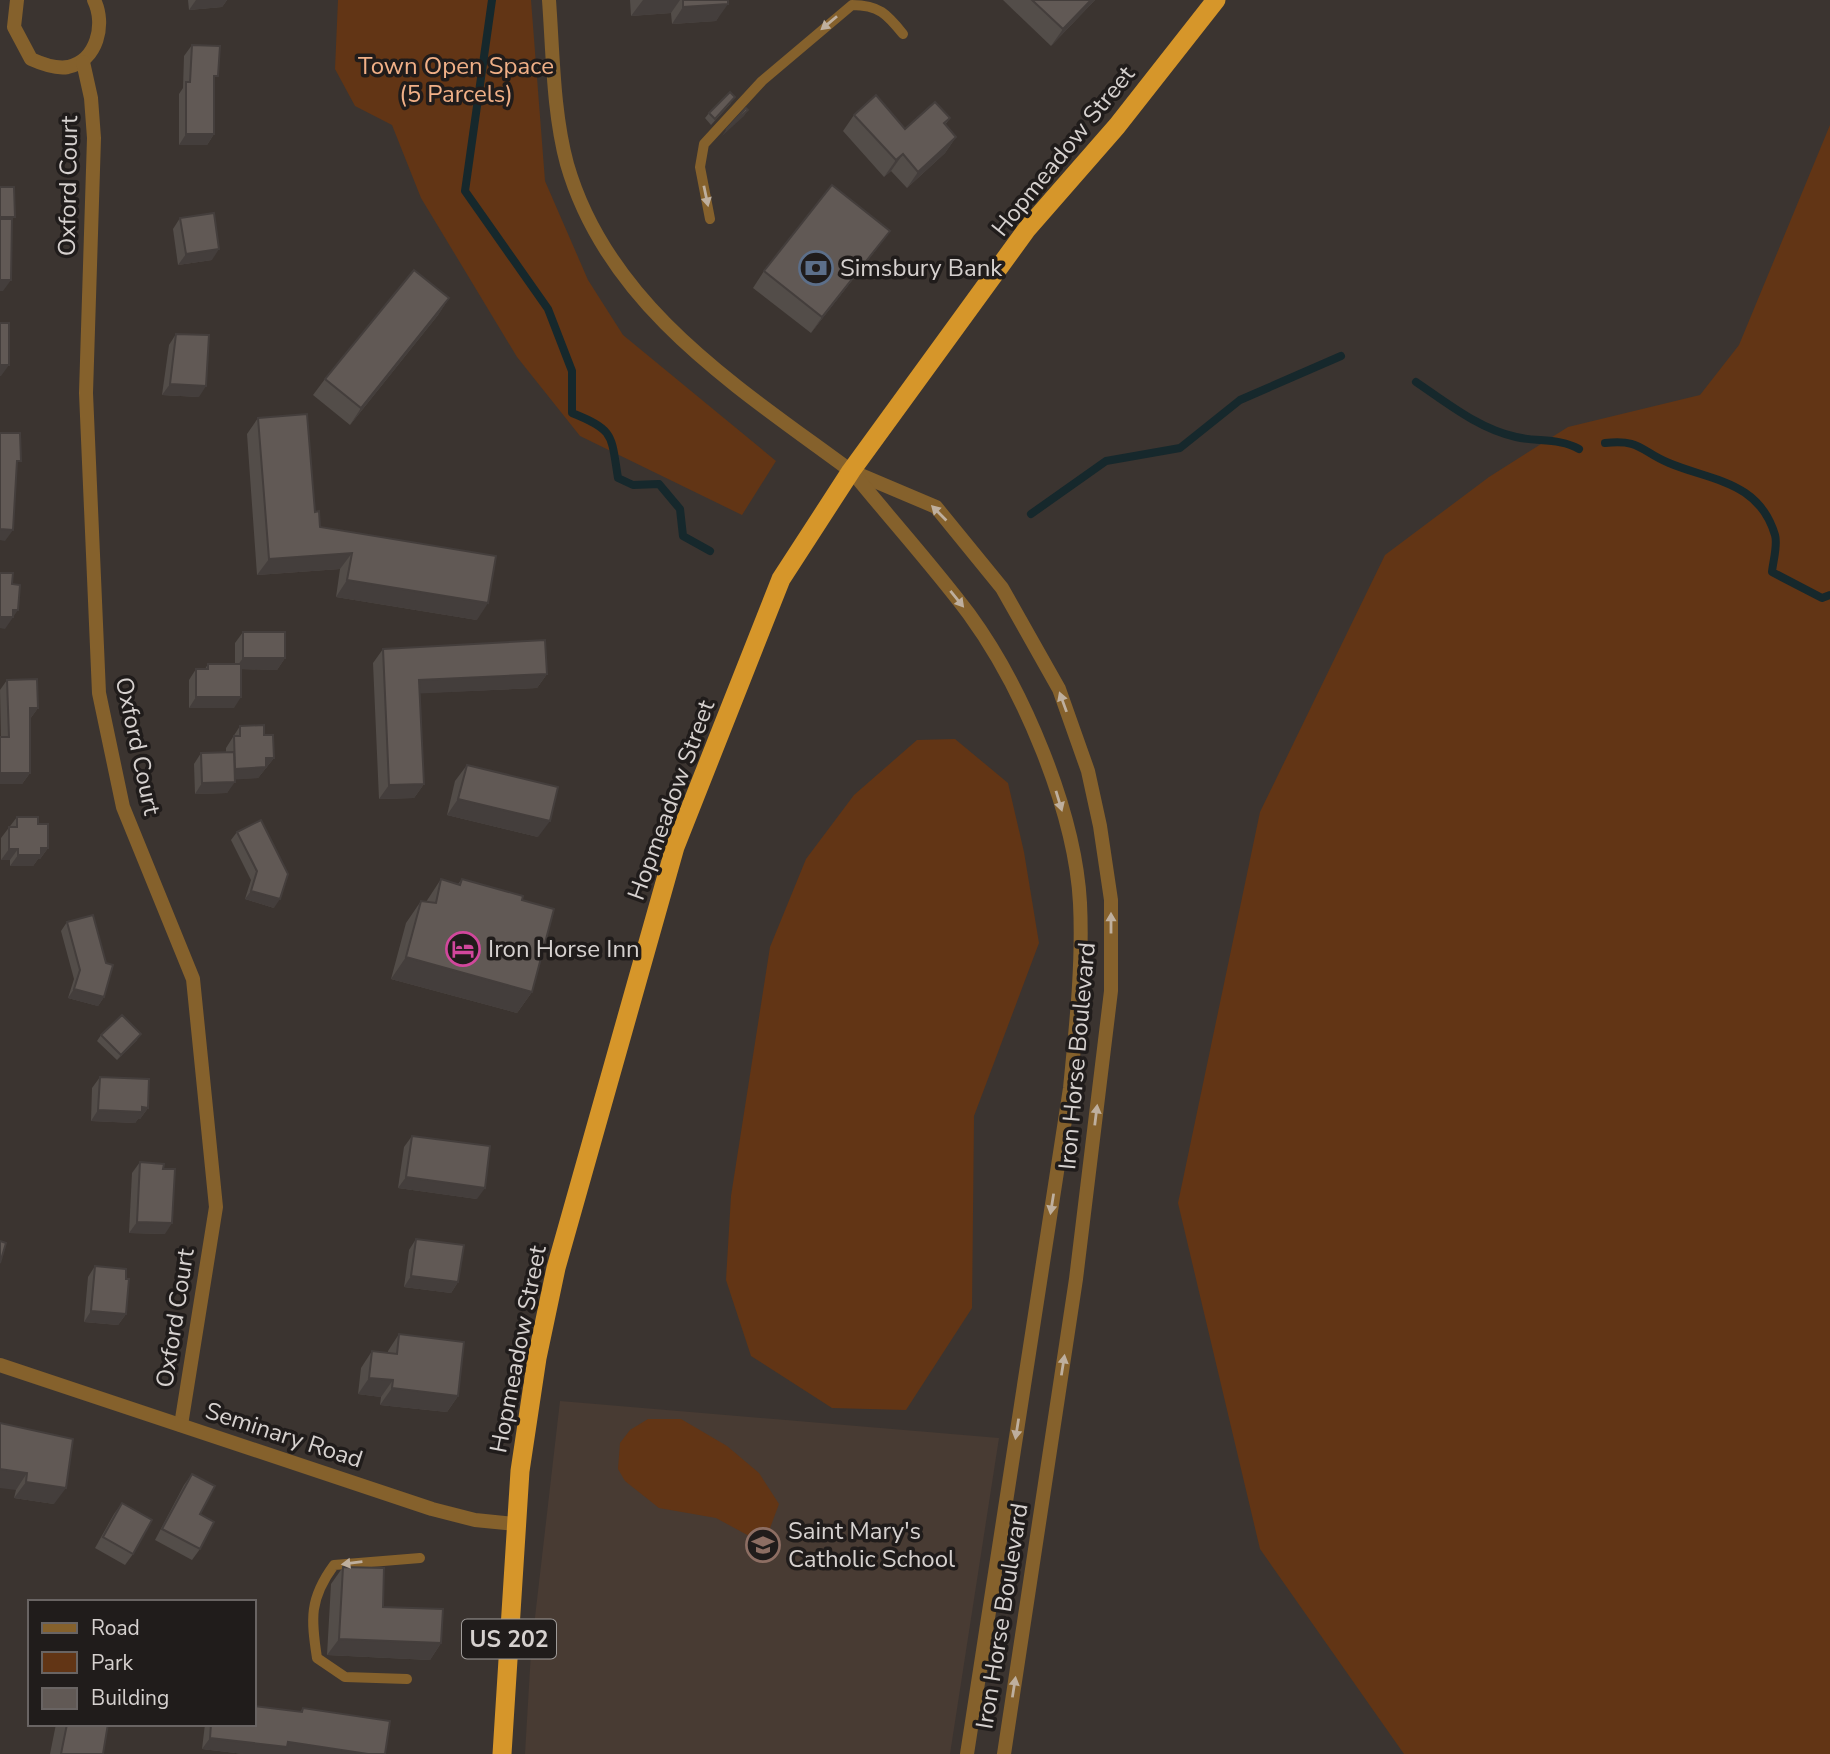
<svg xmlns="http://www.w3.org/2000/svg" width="1830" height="1754" viewBox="0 0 1830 1754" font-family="'Nunito Sans',sans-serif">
  <rect width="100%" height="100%" fill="#3b3430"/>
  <polygon fill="#483b33" points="560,1401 999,1438 950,1754 525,1754 531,1652"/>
  <g fill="#623515">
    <polygon points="338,0 531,0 545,181 588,280 623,335 776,461 742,515 580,436 517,357 421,198 392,125 355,106 335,69"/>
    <polygon points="1830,125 1830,1754 1404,1754 1260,1549 1178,1203 1260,812 1385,555 1489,477 1568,427 1700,395 1739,345"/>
    <polygon points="955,739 1008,783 1024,852 1039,943 974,1116 972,1308 906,1410 832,1408 751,1356 726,1280 731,1196 770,947 806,859 854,795 917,740"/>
    <polygon points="648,1419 681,1419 727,1446 759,1473 779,1504 764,1544 716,1518 659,1508 625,1481 618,1469 620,1443 630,1430"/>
  </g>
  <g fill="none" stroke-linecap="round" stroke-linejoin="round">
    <g stroke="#16282c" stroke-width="8">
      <path d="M492 0 465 191 548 309 572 371V413C615 430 611 435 618 478L633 485 659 484 680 509 683 536 710 551"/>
      <path d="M1416 382C1447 403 1479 429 1516 437 1537 442 1560 438 1579 449"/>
      <path d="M1605 443C1641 439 1640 451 1669 463 1712 481 1759 481 1775 535 1778 545 1773 561 1772 572L1822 598 1830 595"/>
      <polyline points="1031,514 1106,461 1180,448 1240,400 1341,356"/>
    </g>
    <g stroke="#85612c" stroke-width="10">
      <path d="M710 219 700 167 704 144 762 81 852 5C879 5 887 14 903 34"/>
      <path d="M407 1679 345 1677 317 1658C311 1619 309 1599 334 1565L420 1558"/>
    </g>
    <g stroke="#85612c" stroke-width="14">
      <path d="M17 0 14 27 31 59C42 64 56 69 68 67 97 61 106 24 94 0"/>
      <path d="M549 0C553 54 553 112 567 164 608 307 739 388 851 471"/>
      <polyline points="83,62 91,98 94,138 86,393 99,693 123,807 193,979 216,1207 181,1425"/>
      <polyline points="0,1365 432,1509 475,1520 516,1524"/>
    </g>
    <g stroke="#85612c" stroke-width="14">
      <polyline points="851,471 936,507 1002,588 1059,689 1088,771 1100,826 1111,900 1111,991 1076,1279 1004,1754"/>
      <path d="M854 474C892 521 933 566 969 614 1023 688 1075 811 1080 903 1083 964 1076 1027 1070 1088L967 1754"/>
    </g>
    <polyline stroke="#d6962a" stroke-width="19" points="502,1754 520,1471 537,1358 556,1268 675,847 781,579 851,471 1027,229 1117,126 1216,0"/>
  </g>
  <g fill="#534d49">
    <polygon points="188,0 227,0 222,7 189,10"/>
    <polygon points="630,0 728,0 716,21 672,24 671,13 631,16"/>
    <polygon points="1003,0 1095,0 1051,46"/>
    <polygon points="192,45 214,81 214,134 207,145 179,145 179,94 183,88 184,56"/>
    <polygon points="731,103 711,125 705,118 709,113"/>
    <polygon points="854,115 905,129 950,118 945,125 956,137 945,153 907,188 891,171 884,177 843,131"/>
    <polygon points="180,218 212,260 178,265 173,229"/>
    <polygon points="890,231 878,247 811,333 753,288 764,271"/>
    <polygon points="449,298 438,315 350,425 313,395 325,379"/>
    <polygon points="176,334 199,397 162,395 169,345"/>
    <polygon points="258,418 315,512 320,527 477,620 336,597 340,569 257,575 247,434"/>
    <polygon points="243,632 285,658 277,670 241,669 234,708 189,708 189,680 196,669 205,669 208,664 235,664 235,643"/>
    <polygon points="383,649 547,674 537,688 420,693 424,784 414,798 379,799 373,663"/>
    <polygon points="7,680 38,708 30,719 30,773 22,784 0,784 1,737 0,690"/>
    <polygon points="240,726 264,735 274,758 258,778 235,779 227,793 195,794 194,764 201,753 226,752 226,748"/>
    <polygon points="467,765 538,837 447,815 455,781"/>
    <polygon points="17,817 38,824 48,848 40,859 38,859 33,866 10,866 10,860 1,860 1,838"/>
    <polygon points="237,832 274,908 245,899 251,880 231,840"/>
    <polygon points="441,879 458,884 462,879 522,900 532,992 517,1013 391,979 406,923 421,901 426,902"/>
    <polygon points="67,922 104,997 98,1006 68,998 74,979 61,931"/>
    <polygon points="101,1035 137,1040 117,1060 97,1041"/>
    <polygon points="100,1077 148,1108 140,1119 138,1119 135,1123 91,1121 92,1088"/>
    <polygon points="412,1136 477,1199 398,1188 404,1147"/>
    <polygon points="140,1162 165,1234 129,1233 132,1173"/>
    <polygon points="416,1239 458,1282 451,1293 404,1287 409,1250"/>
    <polygon points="95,1266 126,1314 118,1325 84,1322 88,1277"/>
    <polygon points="399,1334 458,1396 447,1412 380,1405 381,1397 358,1394 361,1368 372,1351 388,1353 388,1351"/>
    <polygon points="0,1423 54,1504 14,1498 16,1490"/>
    <polygon points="192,1474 200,1514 200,1549 192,1560 155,1540 184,1485"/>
    <polygon points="122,1503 133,1554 125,1565 95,1548 114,1514"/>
    <polygon points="343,1567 383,1607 441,1643 430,1660 327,1655 331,1584"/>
    <polygon points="303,1708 385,1754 244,1754 202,1749 205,1724 254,1724 300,1712"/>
    <polygon points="56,1724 108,1724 103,1754 50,1754"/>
  </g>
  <g fill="#443e3c">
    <polygon points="196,0 227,0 222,7 189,10"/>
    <polygon points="643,0 680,0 671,13 631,16"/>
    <polygon points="1091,0 1095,0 1051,46 1063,29"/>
    <polygon points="728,4 716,21 672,24 683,7"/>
    <polygon points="748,110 744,116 722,136 726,130"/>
    <polygon points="186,134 214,134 207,145 179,145"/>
    <polygon points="956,137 945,153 907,188 918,172"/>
    <polygon points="903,154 891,171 884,177 896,160"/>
    <polygon points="890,231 878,247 811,333 822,317"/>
    <polygon points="219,249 212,260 178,265 186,254"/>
    <polygon points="0,280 11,280 3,291 0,291"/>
    <polygon points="449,298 438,315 350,425 361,408"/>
    <polygon points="0,365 9,365 1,376 0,376"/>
    <polygon points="170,384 206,386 199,397 162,395"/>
    <polygon points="0,529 13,530 5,541 0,540"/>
    <polygon points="352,553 340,569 257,575 269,559"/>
    <polygon points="347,580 488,603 477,620 336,597"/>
    <polygon points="13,610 18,610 5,629 0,628 0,617"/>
    <polygon points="243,658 285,658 277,670 235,669"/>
    <polygon points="547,674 537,688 409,694 419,680"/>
    <polygon points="196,697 241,697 234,708 189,708"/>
    <polygon points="30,708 38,708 30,719 22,719"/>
    <polygon points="266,758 274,758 258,778 227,780 235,769"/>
    <polygon points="0,773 30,773 22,784 0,784"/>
    <polygon points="235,782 227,793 195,794 202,783"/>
    <polygon points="424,784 414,798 379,799 389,785"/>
    <polygon points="458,799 550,821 538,837 447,815"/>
    <polygon points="41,848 48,848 40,859 38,859 33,866 10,866 18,855"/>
    <polygon points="9,849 18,849 10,860 1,860"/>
    <polygon points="251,891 280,899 274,908 245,899"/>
    <polygon points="406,957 532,992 517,1013 391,979"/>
    <polygon points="74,989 104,997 98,1006 68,998"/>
    <polygon points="141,1034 137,1040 117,1060 121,1055"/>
    <polygon points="142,1107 148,1108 140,1119 138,1119 135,1123 91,1121 98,1110"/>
    <polygon points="406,1177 485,1188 477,1199 398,1188"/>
    <polygon points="137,1222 172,1223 165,1234 129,1233"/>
    <polygon points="411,1276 458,1282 451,1293 404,1287"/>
    <polygon points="91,1311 126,1314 118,1325 84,1322"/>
    <polygon points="369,1378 393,1380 381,1397 358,1394"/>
    <polygon points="392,1388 458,1396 447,1412 380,1405"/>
    <polygon points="0,1469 27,1473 16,1490 0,1488"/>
    <polygon points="26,1482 66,1488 54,1504 14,1498"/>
    <polygon points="339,1639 441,1643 430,1660 327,1655"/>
    <polygon points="210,1738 288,1742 368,1754 244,1754 202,1749"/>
  </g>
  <g fill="#615955" stroke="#443e3c" stroke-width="2">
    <polygon points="683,0 728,0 728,4 683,7"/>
    <polygon points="1032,0 1091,0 1063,29"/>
    <polygon points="192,45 220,46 218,76 214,76 214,134 186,134 186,82 190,82"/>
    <polygon points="730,92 735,97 715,119 709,113"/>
    <polygon points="876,95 905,129 935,102 950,118 944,123 956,137 918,172 903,154 896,160 854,115"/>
    <polygon points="746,108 748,110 726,130"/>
    <polygon points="832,185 890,231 822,317 764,271"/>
    <polygon points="0,187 14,187 15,217 0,217"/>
    <polygon points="214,213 219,249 186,254 180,218"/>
    <polygon points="0,219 12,219 11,280 0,280"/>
    <polygon points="414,270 449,298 361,408 325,379"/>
    <rect x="0" y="323" width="9" height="42"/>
    <polygon points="176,334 209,335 206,386 170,384"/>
    <polygon points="307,414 315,512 319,511 320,527 496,556 488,603 347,580 352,553 269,559 258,418"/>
    <polygon points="0,433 20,433 21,461 17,461 13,530 0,529"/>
    <polygon points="0,573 13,573 12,584 20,585 18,610 13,610 13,617 0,617"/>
    <rect x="243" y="632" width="42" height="26"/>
    <polygon points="545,640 547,674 419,680 424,784 389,785 383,649"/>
    <polygon points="208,664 241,664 241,697 196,697 196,669 208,669"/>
    <polygon points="37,679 38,708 30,708 30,773 0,773 0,737 9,737 7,680"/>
    <polygon points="264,725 264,735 273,735 274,758 266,758 266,767 235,769 234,736 240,736 240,726"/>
    <polygon points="234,752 235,782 202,783 201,753"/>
    <polygon points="467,765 558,787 550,821 458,799"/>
    <polygon points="17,817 38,817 38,824 48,824 48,848 41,848 41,855 18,855 18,849 9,849 9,827 17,827"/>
    <polygon points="261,820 288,874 280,899 251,891 257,871 237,832"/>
    <polygon points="441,879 460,885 462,879 523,896 522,900 554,909 532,992 406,957 421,901 436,903"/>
    <polygon points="93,915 106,963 113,965 104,997 74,989 80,970 67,922"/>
    <polygon points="122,1015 141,1034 121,1055 101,1035"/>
    <polygon points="100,1077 149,1079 148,1108 142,1107 142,1112 98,1110"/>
    <polygon points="412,1136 490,1146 485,1188 406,1177"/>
    <polygon points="140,1162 164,1164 163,1169 175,1169 172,1223 137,1222"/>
    <polygon points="416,1239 464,1245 458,1282 411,1276"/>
    <polygon points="0,1241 6,1243 0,1263"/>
    <polygon points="95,1266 126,1269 126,1279 129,1279 126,1314 91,1311"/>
    <polygon points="399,1334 464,1342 458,1396 392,1388 393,1380 369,1378 372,1351 397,1354"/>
    <polygon points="0,1423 73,1439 66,1488 26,1482 27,1473 0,1469"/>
    <polygon points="192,1474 215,1486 200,1514 214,1522 200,1549 162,1529"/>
    <polygon points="122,1503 152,1520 133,1554 103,1537"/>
    <polygon points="343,1567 384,1568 383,1607 443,1609 441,1643 339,1639"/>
    <polygon points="254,1706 302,1712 303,1708 390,1721 385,1754 368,1754 288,1742 287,1747 210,1738 211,1724 254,1724"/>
    <polygon points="67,1724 108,1724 103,1754 61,1754"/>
  </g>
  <defs><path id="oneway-solid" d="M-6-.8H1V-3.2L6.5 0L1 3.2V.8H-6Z" transform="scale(1.75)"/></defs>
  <g fill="#beaf9e">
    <use href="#oneway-solid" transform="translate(829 23) rotate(140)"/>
    <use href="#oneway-solid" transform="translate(706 196) rotate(78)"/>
    <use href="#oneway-solid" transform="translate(939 513) rotate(-135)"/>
    <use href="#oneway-solid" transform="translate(957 599) rotate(51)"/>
    <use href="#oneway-solid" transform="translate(1063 702) rotate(-110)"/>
    <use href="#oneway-solid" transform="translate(1059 801) rotate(73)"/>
    <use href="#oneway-solid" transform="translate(1111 923) rotate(-90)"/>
    <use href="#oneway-solid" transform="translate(1096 1115) rotate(-83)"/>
    <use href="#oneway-solid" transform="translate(1052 1204) rotate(99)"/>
    <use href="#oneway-solid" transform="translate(1063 1365) rotate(-81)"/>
    <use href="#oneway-solid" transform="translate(1017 1429) rotate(99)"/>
    <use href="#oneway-solid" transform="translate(352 1563) rotate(173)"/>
    <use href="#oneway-solid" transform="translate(1014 1687) rotate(-81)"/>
  </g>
  <defs>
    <g id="bank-ring" transform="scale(1.75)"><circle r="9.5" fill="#201c1b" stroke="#5c6f8a" stroke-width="1.5"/><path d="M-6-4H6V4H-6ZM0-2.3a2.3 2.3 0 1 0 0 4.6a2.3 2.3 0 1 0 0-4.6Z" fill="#5c6f8a"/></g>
    <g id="hotel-ring" transform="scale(1.75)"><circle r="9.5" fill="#201c1b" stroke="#d1479c" stroke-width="1.5"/><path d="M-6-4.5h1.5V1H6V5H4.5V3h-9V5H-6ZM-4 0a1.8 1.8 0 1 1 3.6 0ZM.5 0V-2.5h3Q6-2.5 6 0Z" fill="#d1479c"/></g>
    <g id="school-ring" transform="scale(1.75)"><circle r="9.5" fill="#201c1b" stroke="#8d6e63" stroke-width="1.5"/><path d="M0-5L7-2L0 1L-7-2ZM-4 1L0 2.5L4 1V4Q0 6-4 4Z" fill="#8d6e63"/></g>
  </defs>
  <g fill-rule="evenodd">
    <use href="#bank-ring" x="816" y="268"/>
    <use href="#hotel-ring" x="463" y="949"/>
    <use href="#school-ring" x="763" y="1545"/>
  </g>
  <g text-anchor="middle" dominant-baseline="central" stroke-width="7" stroke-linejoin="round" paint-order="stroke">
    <rect fill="#201c1b" stroke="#9f9b99" stroke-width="2" x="462" y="1619.5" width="94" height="39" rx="5"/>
    <g font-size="23" font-weight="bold" fill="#d6d1cf">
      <text x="509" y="1639">US 202</text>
    </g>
    <g font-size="24" fill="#f1b087" stroke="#201c1b">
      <text x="456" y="66">Town Open Space<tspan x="456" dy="28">(5 Parcels)</tspan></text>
    </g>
    <g font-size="24" fill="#d6d1cf" stroke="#201c1b">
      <text transform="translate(1063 151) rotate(-51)">Hopmeadow Street</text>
      <text transform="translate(68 186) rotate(-89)">Oxford Court</text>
      <text transform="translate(138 746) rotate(78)">Oxford Court</text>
      <text transform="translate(671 800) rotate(-70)">Hopmeadow Street</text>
      <text transform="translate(1077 1056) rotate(-85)">Iron Horse Boulevard</text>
      <text transform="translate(175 1318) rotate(-81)">Oxford Court</text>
      <text transform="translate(518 1349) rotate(-79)">Hopmeadow Street</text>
      <text transform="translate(284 1435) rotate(18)">Seminary Road</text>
      <text transform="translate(1002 1616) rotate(-81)">Iron Horse Boulevard</text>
    </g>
    <g font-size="24" fill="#d6d1cf" stroke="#201c1b" text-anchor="start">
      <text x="840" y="268">Simsbury Bank</text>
      <text x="488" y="949">Iron Horse Inn</text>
      <text x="788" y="1531">Saint Mary's<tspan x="788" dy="28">Catholic School</tspan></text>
    </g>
  </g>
  <rect x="28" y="1600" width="228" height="126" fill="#201c1b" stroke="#696463" stroke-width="2"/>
  <rect x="42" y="1623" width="35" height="10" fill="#85612c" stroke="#696463" stroke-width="2"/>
  <text x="91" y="1635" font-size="21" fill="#d6d1cf">Road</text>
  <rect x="42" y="1652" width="35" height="21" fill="#623515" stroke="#696463" stroke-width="2"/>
  <text x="91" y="1670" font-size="21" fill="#d6d1cf">Park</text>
  <rect x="42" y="1688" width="35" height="21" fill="#615955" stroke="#696463" stroke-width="2"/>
  <text x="91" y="1705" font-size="21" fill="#d6d1cf">Building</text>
</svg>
